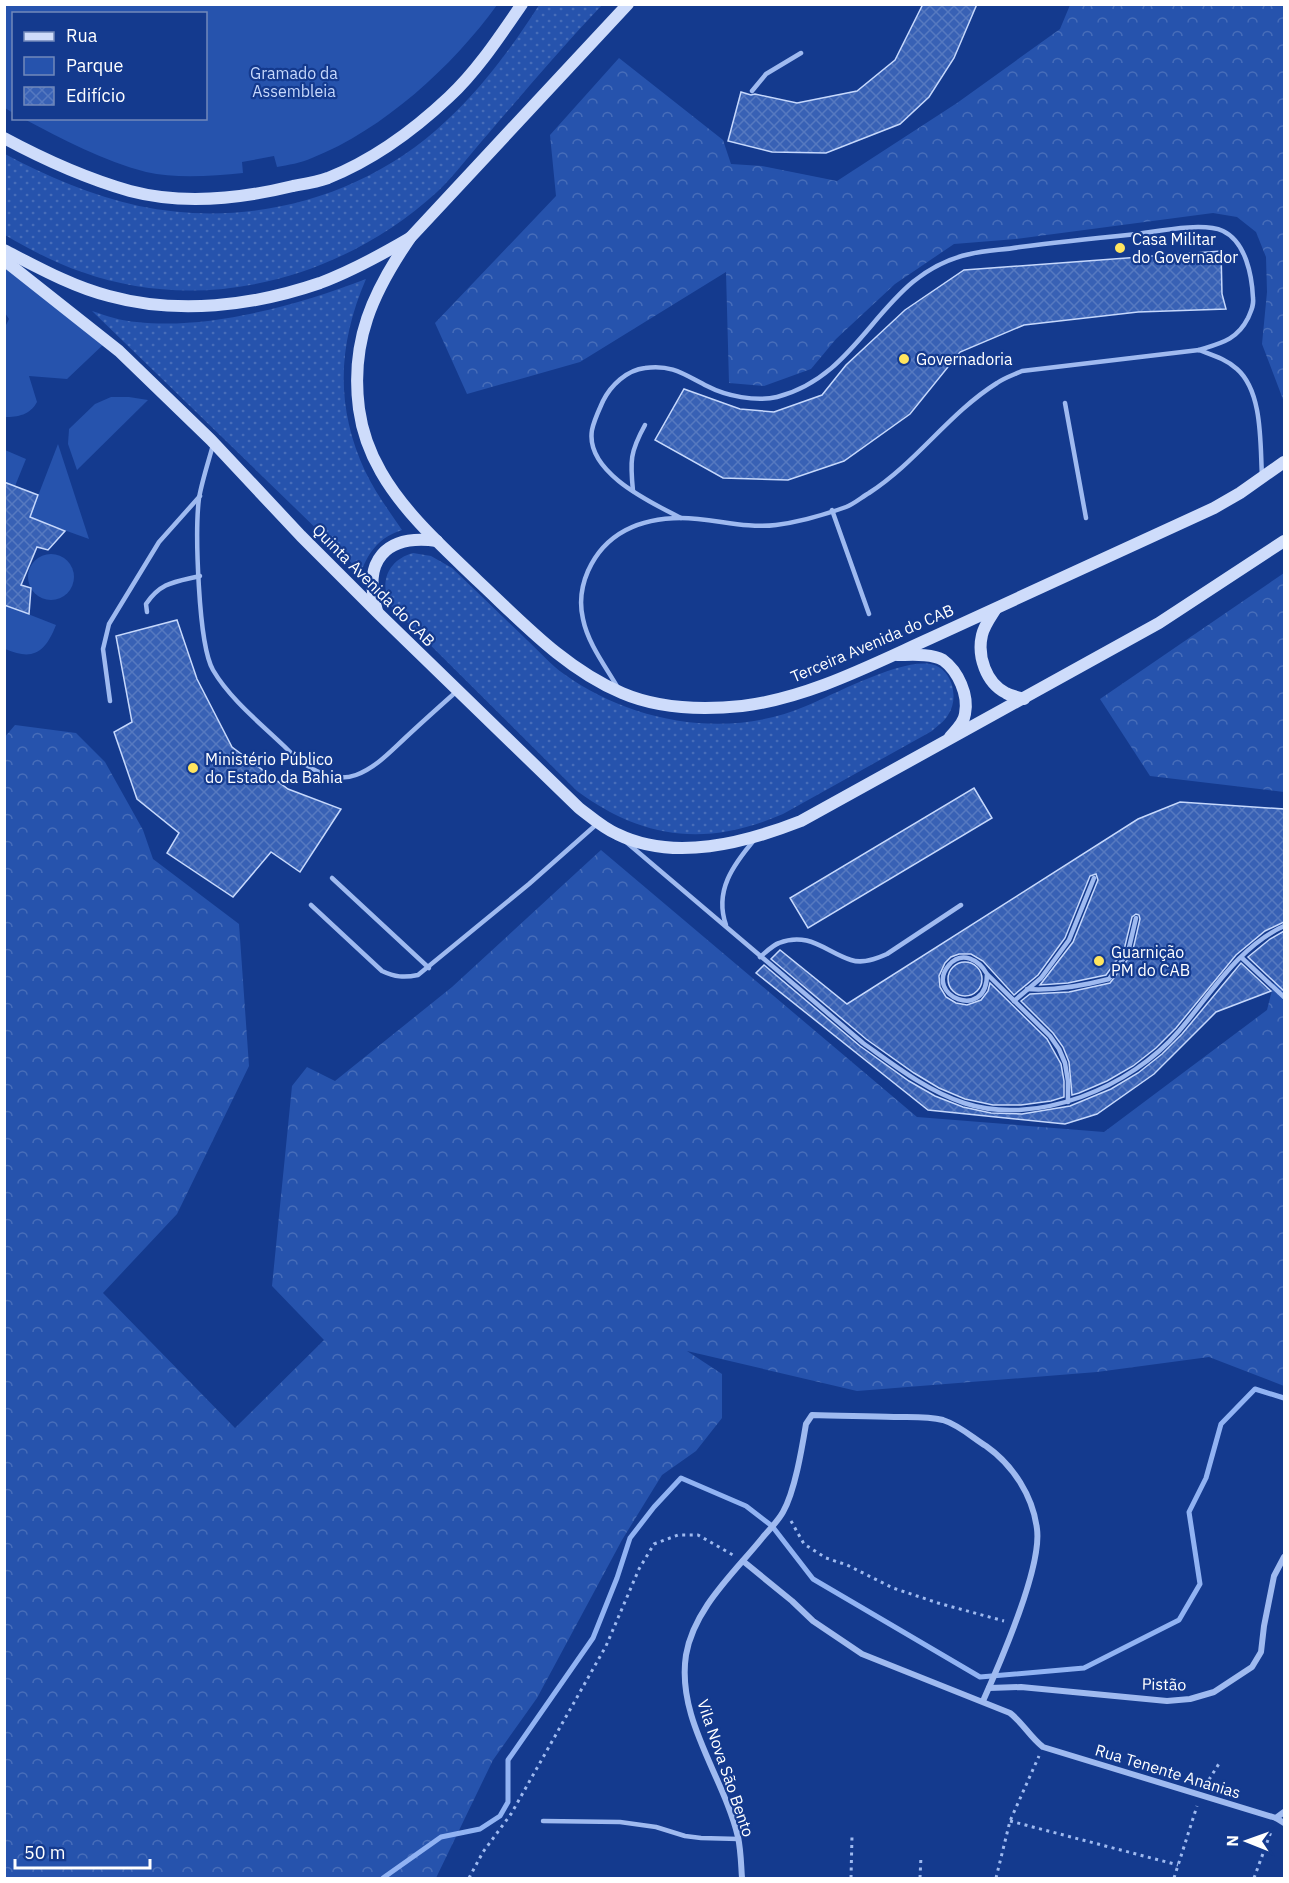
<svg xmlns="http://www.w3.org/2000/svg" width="1289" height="1883" viewBox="0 0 1289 1883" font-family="'IBM Plex Sans',sans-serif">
  <defs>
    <pattern id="grass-dots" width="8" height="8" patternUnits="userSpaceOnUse" patternTransform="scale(1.5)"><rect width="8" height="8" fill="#2653ad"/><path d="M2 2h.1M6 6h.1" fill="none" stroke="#476db9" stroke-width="1.8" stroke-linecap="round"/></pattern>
    <pattern id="forest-crowns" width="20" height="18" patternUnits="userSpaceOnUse" patternTransform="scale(1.5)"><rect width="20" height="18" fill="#2653ad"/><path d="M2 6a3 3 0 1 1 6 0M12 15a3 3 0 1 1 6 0" fill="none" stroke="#476db9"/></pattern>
    <pattern id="building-cross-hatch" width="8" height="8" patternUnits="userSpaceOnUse" patternTransform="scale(1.5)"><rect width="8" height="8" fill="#3861b5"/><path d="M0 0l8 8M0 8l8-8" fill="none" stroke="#5679c0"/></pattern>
  </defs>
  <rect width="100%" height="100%" fill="#143a8e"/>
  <g fill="url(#grass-dots)">
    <path d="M539 5H602C562 47 525 91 488 134 471 153 455 175 437 192 343 278 205 316 82 272 55 263 29 249 5 235V154C46 176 93 196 139 206 248 229 365 198 446 121 482 88 513 46 539 5Z"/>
    <path d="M366 279C338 344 335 406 365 471 375 492 389 511 402 530 380 537 369 551 361 572L92 311C107 316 121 321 137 322 209 330 299 305 366 279Z"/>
    <path d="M413 553 431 556 452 568C477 592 502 616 527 640 539 651 551 665 564 674 632 723 728 740 806 706 835 694 900 659 930 664 952 667 960 698 948 715 945 721 937 726 932 731L783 814C707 847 644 840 577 791L390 605C379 582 388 560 413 553Z"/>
  </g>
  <g fill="url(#forest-crowns)">
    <polygon points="1177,4 1181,6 1184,4 1284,5 1284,402 1262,344 1267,292 1266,257 1256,232 1237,217 1213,213 1016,239 954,244 895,284 836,339 811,369 764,386 729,383 726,272 580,362 467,394 435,323 556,196 550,135 619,58 723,140 731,164 762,166 837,181 957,103 1060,29 1070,5"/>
    <polygon points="1284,573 1284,792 1150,776 1100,699"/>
    <polygon points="15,725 76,733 105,762 143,830 153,859 239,924 249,1066 177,1214 103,1293 235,1428 324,1340 272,1286 292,1086 307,1067 335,1081 452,987 601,850 917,1117 1104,1132 1267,1010 1284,943 1284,1386 1209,1357 1097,1372 857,1391 687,1351 722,1374 722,1418 696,1451 662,1475 622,1540 537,1698 493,1760 436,1878 5,1878 4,738"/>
  </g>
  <g fill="#2653ad">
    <path d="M4 5 5 4 497 5C453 66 383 130 312 158 301 163 288 165 277 167L274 156 242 162 243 173C213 176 176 179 146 172 104 161 62 139 24 119L206 118V14H14L13 113 5 108Z"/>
    <path d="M4 262 106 342 67 379 29 376 37 402C30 415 18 417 5 417L4 329 9 319 5 313Z"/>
    <polygon points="111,397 129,397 148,400 77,470 68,444 69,429 95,404"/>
    <polygon points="58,444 89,539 39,521 26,527"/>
    <polygon points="5,450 26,459 15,486 5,482"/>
    <circle cx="51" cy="577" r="23"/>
    <path d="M4 596 5 605 56 625C45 653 33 661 5 649Z"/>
  </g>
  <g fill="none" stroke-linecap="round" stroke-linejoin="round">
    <polyline stroke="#91b3f3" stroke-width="5" points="383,1878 441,1837 480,1829 500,1816 508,1802 508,1760 593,1638 617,1578 630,1538 654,1507 681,1478 746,1506 772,1526 813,1579 980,1677 1084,1668 1179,1620 1200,1584 1189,1512 1206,1478 1221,1424 1255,1389 1284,1398"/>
  </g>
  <g fill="url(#building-cross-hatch)" stroke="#c6d8fc" stroke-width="1.5">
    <polygon points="923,4 977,4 954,58 929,97 900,124 826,153 772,152 728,141 741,92 751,95 755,94 797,103 857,91 895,60"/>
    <polygon points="1221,251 1222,294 1226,309 1138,312 1024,325 960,352 910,414 844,461 788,480 723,478 655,440 684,389 740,409 774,412 822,395 846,365 905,310 964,270"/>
    <polygon points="4,482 38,495 30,517 65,531 48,550 37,547 21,585 31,588 29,614 4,605"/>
    <polygon points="177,620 197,679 232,747 288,789 341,809 300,872 271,852 233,897 167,853 179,833 137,799 114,732 132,722 116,636"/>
    <polygon points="974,788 992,818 808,928 790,898"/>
    <polygon points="1180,802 1284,809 1284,922 1265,931 1236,955 1176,1028 1156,1048 1133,1066 1107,1081 1079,1093 1072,1095 1069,1062 1063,1047 1053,1033 1021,1001 1030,994 1069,992 1110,983 1132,954 1140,919 1139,915 1136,914 1132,917 1124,950 1106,975 1068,983 1040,985 1073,942 1098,880 1096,874 1090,876 1065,938 1038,975 1014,995 983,961 971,954 959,954 951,957 945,963 939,976 940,987 946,997 956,1003 967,1005 981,1000 988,991 990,983 1047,1039 1061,1064 1064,1081 1064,1097 1051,1101 1021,1105 993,1105 965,1099 939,1088 914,1073 866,1039 771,959 780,950 847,1004 1138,819"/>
    <polygon points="1284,931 1284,991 1248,957 1270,939"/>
    <circle cx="965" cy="979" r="17"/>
    <polygon points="1241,963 1271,991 1216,1012 1154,1074 1097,1114 1065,1124 928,1110 756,973 764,965 860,1046 909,1081 935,1096 963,1107 991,1113 1022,1114 1070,1106 1111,1089 1138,1073 1162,1054 1182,1034"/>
  </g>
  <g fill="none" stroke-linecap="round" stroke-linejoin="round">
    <g stroke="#9fbaf0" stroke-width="3" stroke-dasharray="3 4.5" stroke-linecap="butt">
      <polyline points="791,1521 804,1544 826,1558 847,1565 893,1588 938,1603 1004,1621"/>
      <polyline points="1205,1786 1220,1762"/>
      <polyline points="1010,1821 1178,1865"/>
      <polyline points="469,1878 483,1852 511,1814 606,1646 639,1569 654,1544 678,1535 698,1535 733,1555"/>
      <polyline points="851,1878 852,1836"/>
      <polyline points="920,1878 921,1856"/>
      <polyline points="996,1878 1010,1821 1039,1756"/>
      <polyline points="1174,1878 1197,1806"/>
      <polyline points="1254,1878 1272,1829"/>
    </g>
    <g stroke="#9fbaf0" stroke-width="4.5">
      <polyline points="752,91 766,74 801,53"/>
      <polyline points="1065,403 1086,518"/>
      <path d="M213 445C208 463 202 481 199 498 195 530 198 644 213 670 230 699 260 723 284 746 301 764 330 785 356 775 375 768 389 753 403 740 421 723 439 707 457 691"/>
      <path d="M633 491C630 461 630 452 645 425"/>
      <polyline points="832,510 869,614"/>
      <path d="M681 518C650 502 585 472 592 430 594 420 599 410 603 401 611 385 627 370 645 368 672 364 685 375 707 386 726 396 756 402 777 397 866 374 879 273 970 254 986 250 1004 250 1020 247 1059 242 1098 238 1137 234 1159 231 1203 222 1223 231 1246 242 1252 276 1253 298 1254 306 1251 311 1248 318 1237 340 1221 343 1199 350"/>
      <path d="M147 612 146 604C161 582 175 582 200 576"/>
      <path d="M618 688C606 667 588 644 583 619 579 602 581 587 588 571 605 533 640 518 681 518 713 518 744 529 776 525 800 522 824 515 846 507 854 504 862 497 869 493 917 462 949 413 997 383 1004 378 1013 375 1022 371L1199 350C1212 355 1226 359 1237 369 1263 392 1260 444 1262 476"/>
      <polyline points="110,701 103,649 109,624 159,542 200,496"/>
      <path d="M625 841 863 1043C894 1065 927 1091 964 1103 1037 1127 1131 1087 1179 1031 1211 994 1238 947 1284 926"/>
      <polyline points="332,878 429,968"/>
      <path d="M311 905 382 971C395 977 404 978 418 975L529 884 598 823"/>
      <path d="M726 925C714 891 733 865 755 839"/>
      <path d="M760 957C766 952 773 945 779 943 809 931 826 952 851 960 863 964 876 959 887 954L961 905"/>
      <polyline points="1242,958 1284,997"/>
      <path d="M987 974C987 1023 923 995 949 965 962 950 979 960 987 974L1050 1036 1059 1049 1065 1063 1068 1081V1102"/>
      <path d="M1027 989C1056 991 1082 986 1109 979L1128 952 1136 918"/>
      <polyline points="1014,1001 1041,978 1069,940 1094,878"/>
      <polyline points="543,1821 620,1822 656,1827 685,1836 701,1838 739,1839"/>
    </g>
    <g stroke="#9fbaf0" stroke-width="6">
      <path d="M743 1561 792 1601 813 1621 862 1654 1010 1713C1023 1723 1030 1737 1043 1747L1276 1818 1284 1823"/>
      <polyline points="989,1688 1021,1687 1167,1701 1190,1699 1214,1692 1252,1667 1261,1652 1264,1626 1274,1576 1284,1557"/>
      <polyline points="1276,1818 1284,1812"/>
      <path d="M742 1878C741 1865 741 1851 738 1837 724 1777 676 1719 686 1655 694 1608 735 1572 763 1537 770 1529 778 1521 783 1512 795 1491 802 1448 806 1424L812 1415C839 1416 866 1416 894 1417 910 1417 928 1416 943 1420 959 1425 973 1438 986 1446 1013 1465 1033 1496 1037 1529 1042 1567 1000 1663 983 1701"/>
    </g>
    <g stroke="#cedcfb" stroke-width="12">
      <path d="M4 138C43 159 88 179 130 191 183 205 240 199 293 186 304 184 317 182 328 178 373 160 414 130 449 97 477 71 500 36 522 4"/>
      <path d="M410 238C373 292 350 341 359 409 362 431 370 453 381 472 405 514 444 548 478 581 522 622 565 669 622 693 659 709 702 710 742 706 808 698 871 665 931 638 1026 595 1120 551 1214 508L1240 493 1284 462"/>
      <path d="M4 250C37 267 73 287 109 296 178 315 253 306 320 283 352 271 381 255 410 238L628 4"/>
      <path d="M4 260 119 351 211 440 301 536 378 613 579 808C591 817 603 828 617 834 674 862 745 843 801 821L1159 623 1284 541"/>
      <path d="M995 610C990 618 984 626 982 635 977 656 986 683 1006 693 1011 696 1018 697 1024 699"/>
      <path d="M377 611C362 561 385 534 437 541"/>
      <path d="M897 655C910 655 931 653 943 660 958 671 969 695 965 714 964 723 956 730 950 737"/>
    </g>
  </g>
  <g fill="#ffe55f" stroke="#143a8e" stroke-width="2">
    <circle cx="1120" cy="248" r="6"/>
    <circle cx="904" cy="359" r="6"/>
    <circle cx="193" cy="768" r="6"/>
    <circle cx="1099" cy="961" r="6"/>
  </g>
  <g text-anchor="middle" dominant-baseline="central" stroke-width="4.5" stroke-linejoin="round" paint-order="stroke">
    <g font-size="16" fill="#c6d8fc" stroke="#143a8e">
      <text x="294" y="73">Gramado da<tspan x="294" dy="18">Assembleia</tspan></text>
    </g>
    <g font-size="16" fill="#fff" stroke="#143a8e" text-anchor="start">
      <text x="1132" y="239">Casa Militar<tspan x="1132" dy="18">do Governador</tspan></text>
      <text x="916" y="359">Governadoria</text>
      <text x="205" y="759">Ministério Público<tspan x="205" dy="18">do Estado da Bahia</tspan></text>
      <text x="1111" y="952">Guarnição<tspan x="1111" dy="18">PM do CAB</tspan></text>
    </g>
    <g font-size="16" fill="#fff" stroke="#143a8e">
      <text transform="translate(374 585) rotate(45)">Quinta Avenida do CAB</text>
      <text transform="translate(872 643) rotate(-23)">Terceira Avenida do CAB</text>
      <text transform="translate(1164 1684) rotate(1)">Pistão</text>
      <text transform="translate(726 1768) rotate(71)">Vila Nova São Bento</text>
      <text transform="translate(1168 1771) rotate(17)">Rua Tenente Ananias</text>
    </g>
  </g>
  <rect width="1289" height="1883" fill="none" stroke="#ffffff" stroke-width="12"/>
  <rect x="12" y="12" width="195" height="108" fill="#143a8e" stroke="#7289bb" stroke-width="1.5"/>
  <rect x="24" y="32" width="30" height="9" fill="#cedcfb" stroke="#7289bb" stroke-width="1.5"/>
  <text x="66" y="42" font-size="18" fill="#ffffff">Rua</text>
  <rect x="24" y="57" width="30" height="18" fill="#2653ad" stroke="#7289bb" stroke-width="1.5"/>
  <text x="66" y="72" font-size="18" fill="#ffffff">Parque</text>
  <rect x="24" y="87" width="30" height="18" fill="url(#building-cross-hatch)" stroke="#7289bb" stroke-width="1.5"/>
  <text x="66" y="102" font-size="18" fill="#ffffff">Edifício</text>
  <g transform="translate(1247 1841) rotate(271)" stroke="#143a8e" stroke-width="4.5" paint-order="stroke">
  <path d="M0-4.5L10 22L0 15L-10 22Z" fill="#ffffff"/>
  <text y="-9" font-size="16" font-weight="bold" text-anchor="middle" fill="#ffffff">N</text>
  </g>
  <path d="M15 1859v9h135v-9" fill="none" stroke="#ffffff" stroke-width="3"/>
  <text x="24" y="1859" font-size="18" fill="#ffffff" stroke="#143a8e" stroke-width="4.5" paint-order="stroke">50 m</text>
</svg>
